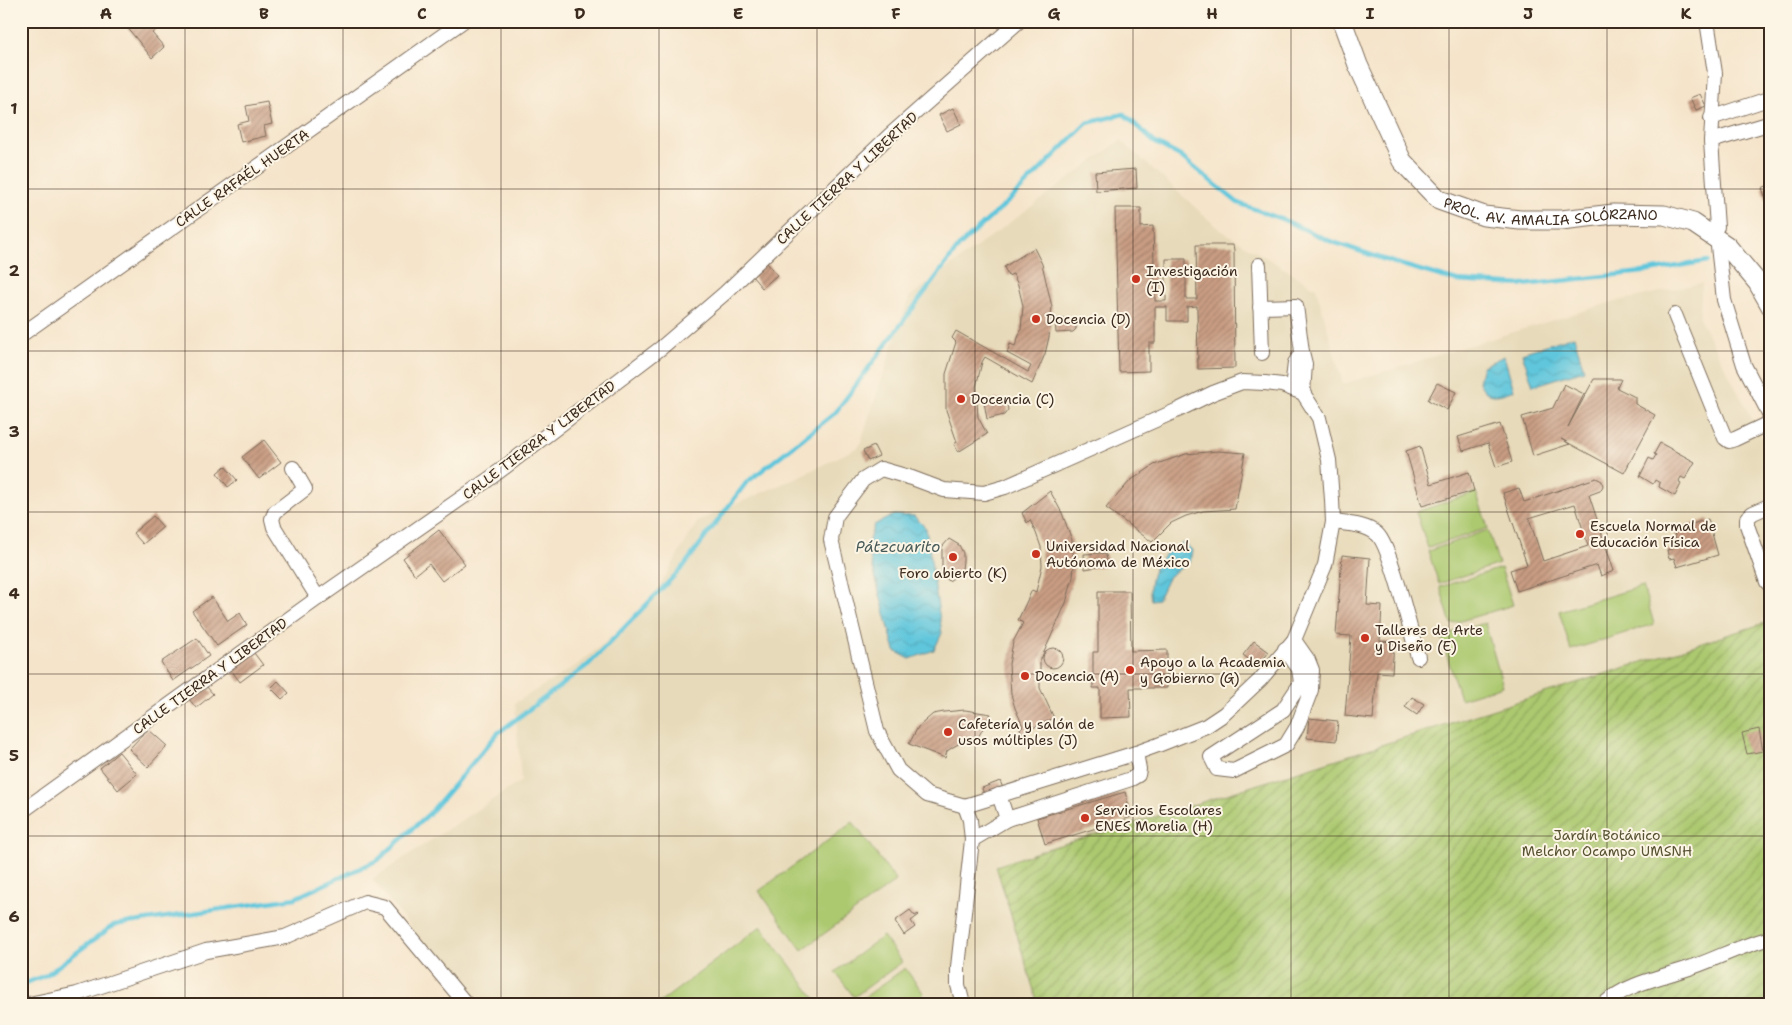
<svg xmlns="http://www.w3.org/2000/svg" width="1792" height="1025" viewBox="0 0 1792 1025" font-family="'Shantell Sans',sans-serif">
  <defs>
    <pattern id="garden-furrows" width="10" height="10" patternUnits="userSpaceOnUse" patternTransform="scale(1.25)"><rect width="10" height="10" fill="#acc970"/><path d="M-1 1l2-2M0 10L10 0M9 11l2-2" fill="none" stroke="#8da35b"/></pattern>
    <pattern id="water-waves" width="16" height="10" patternUnits="userSpaceOnUse" patternTransform="scale(1.25)"><rect width="16" height="10" fill="#5fc6dc"/><path d="M0 5q4-4 8 0t8 0" fill="none" stroke="#53aabc"/></pattern>
    <pattern id="building-hatch" width="6" height="6" patternUnits="userSpaceOnUse" patternTransform="scale(1.25)"><rect width="6" height="6" fill="#c99d83"/><path d="M-1 1l2-2M0 6l6-6M5 7l2-2" fill="none" stroke="#a4806b"/></pattern>
  </defs>
  <rect width="100%" height="100%" fill="#fcf5e5"/>
  <filter id="ink" filterUnits="userSpaceOnUse"><feTurbulence type="fractalNoise" baseFrequency=".02" numOctaves="2"/><feDisplacementMap in="SourceGraphic" scale="10" xChannelSelector="R" yChannelSelector="G"/><feConvolveMatrix kernelMatrix="1 2 1 2 8 2 1 2 1" color-interpolation-filters="sRGB"/></filter>
  <filter id="wash" filterUnits="userSpaceOnUse"><feTurbulence type="fractalNoise" baseFrequency=".0096" numOctaves="4" result="noise"/><feDisplacementMap in="SourceGraphic" scale="20" xChannelSelector="R" yChannelSelector="G"/><feGaussianBlur stdDeviation="1.12" result="paint"/><feColorMatrix in="noise" values="0 0 0 0 0 0 0 0 0 0 0 0 0 0 0 0 0 1.4 0 .05"/><feComposite in="paint" operator="in"/></filter>
  <g filter="url(#wash)">
    <rect width="100%" height="100%" fill="#f5e4ca"/>
    <polygon fill="#e7daba" points="1121,140 1219,229 1316,288 1343,384 1609,303 1702,283 1699,318 1763,440 1771,448 1771,621 1177,810 1050,848 997,866 1038,1004 471,1004 372,879 521,781 515,703 577,665 634,619 659,587 698,521 798,477 859,447 909,297"/>
    <polygon fill="url(#garden-furrows)" stroke="#747a47" points="1771,621 1771,1004 1038,1004 996,866 1050,848 1177,810"/>
    <g fill="#acc970" stroke="#747a47">
      <polygon points="1476,492 1488,528 1428,548 1416,512"/>
      <polygon points="1488,530 1499,564 1439,584 1428,551"/>
      <polygon points="1501,568 1513,605 1451,624 1440,587"/>
      <polygon points="1643,586 1654,624 1571,650 1559,611"/>
      <polygon points="1485,623 1503,686 1460,699 1441,636"/>
      <polygon points="853,822 896,881 802,950 759,891"/>
      <polygon points="761,926 819,1004 658,1004"/>
      <polygon points="883,936 902,962 854,997 835,972"/>
      <polygon points="905,968 924,994 911,1004 859,1004 858,1002"/>
    </g>
    <g fill="url(#water-waves)" stroke="#4d787d">
      <polygon points="1574,336 1584,370 1533,386 1522,353"/>
      <path d="M1504 356 1514 390C1497 396 1488 400 1479 382L1483 366Z"/>
      <polygon points="894,515 914,516 926,528 942,633 934,650 910,659 895,651 867,546 874,525"/>
      <path d="M1184 543 1192 550 1190 562 1169 576 1158 599 1151 600C1146 574 1160 552 1184 543Z"/>
    </g>
    <g fill="none" stroke-linecap="round" stroke-linejoin="round">
      <g stroke="#5fc6dc" stroke-width="4.5">
        <polyline points="1768,245 1771,245"/>
        <polyline points="21,985 46,975 114,925 295,898 378,860 430,813 498,733 589,664 683,567 746,483 835,413 960,245 1011,199 1087,123 1124,114 1154,142 1180,156 1238,203 1284,220 1330,241 1392,262 1457,281 1523,285 1643,272 1708,261"/>
      </g>
    </g>
    <g id="blocks">
      <g fill="url(#building-hatch)" fill-rule="evenodd">
        <polygon points="122,21 166,21 152,33 164,47 152,58"/>
        <polygon points="1700,94 1706,106 1696,110 1690,98"/>
        <polygon points="267,102 272,124 264,126 266,136 241,142 237,124 249,121 246,106"/>
        <polygon points="953,108 961,124 947,131 939,115"/>
        <polygon points="1136,169 1137,188 1096,191 1095,172"/>
        <polygon points="1771,184 1771,203 1768,204 1762,188"/>
        <polygon points="1115,208 1141,208 1141,227 1153,226 1155,301 1166,301 1166,259 1186,259 1186,299 1197,299 1196,245 1233,245 1234,250 1235,368 1198,369 1197,306 1187,307 1187,321 1167,321 1167,307 1155,307 1155,343 1149,343 1149,371 1119,372"/>
        <polygon points="1034,248 1042,264 1052,307 1049,337 1045,354 1032,384 985,357 982,362 976,387 978,417 987,434 958,452 954,444 957,442 946,410 946,374 956,342 952,338 956,331 1028,372 1031,366 1007,353 1010,344 1015,346 1021,330 1023,306 1018,285 1013,274 1008,276 1004,267"/>
        <polygon points="767,263 777,275 762,288 752,276"/>
        <polygon points="1055,319 1072,319 1076,323 1076,329 1073,332 1056,333"/>
        <polygon points="1594,379 1621,379 1617,388 1635,397 1635,404 1655,415 1624,473 1561,439 1570,444 1533,456 1522,417 1553,408 1564,384 1584,394 1568,427"/>
        <polygon points="1437,383 1456,392 1447,410 1428,400"/>
        <polygon points="998,399 1004,400 1007,404 1008,410 1004,415 987,419 984,402"/>
        <polygon points="1500,424 1512,462 1496,467 1488,443 1463,451 1458,437"/>
        <polygon points="264,440 281,462 259,479 242,457"/>
        <polygon points="1660,443 1695,462 1685,479 1681,477 1679,481 1681,484 1675,496 1659,487 1660,483 1655,480 1653,484 1640,476 1649,458 1653,460 1656,455 1654,454"/>
        <polygon points="874,446 879,456 868,461 863,451"/>
        <polygon points="1420,446 1431,484 1469,472 1474,491 1422,506 1406,451"/>
        <polygon points="1218,451 1245,453 1235,509 1203,511 1186,516 1171,523 1152,542 1106,508 1130,481 1154,465 1186,454"/>
        <polygon points="225,466 237,480 228,487 217,473"/>
        <path d="M1596 478 1602 481 1603 486 1600 491 1589 495 1614 571 1601 576 1597 565 1517 591 1510 570 1527 565 1503 493 1519 488 1524 502ZM1575 504 1588 546 1543 561 1529 518Z"/>
        <polygon points="1050,491 1062,513 1072,540 1074,563 1073,577 1066,603 1040,661 1040,688 1054,718 1022,733 1020,728 1023,726 1015,708 1011,694 1009,664 1013,642 1023,623 1018,620 1032,590 1036,592 1042,566 1041,547 1036,533 1030,520 1027,523 1022,513"/>
        <polygon points="153,516 163,527 143,544 133,533"/>
        <polygon points="1708,519 1718,555 1677,567 1674,558 1669,559 1667,550 1672,549 1670,541 1676,539 1673,530"/>
        <polygon points="439,530 465,564 442,581 429,564 415,575 403,558"/>
        <polygon points="949,539 959,545 963,553 963,561 962,569 959,574 949,581 942,575 942,547"/>
        <polygon points="1101,553 1106,555 1107,560 1104,566 1085,569 1084,554"/>
        <polygon points="1342,555 1370,558 1367,605 1382,606 1380,641 1394,642 1392,673 1377,672 1373,719 1345,716 1351,636 1336,635"/>
        <polygon points="1098,591 1130,591 1131,651 1167,650 1167,688 1130,688 1131,717 1100,718 1100,688 1093,688 1093,652 1098,652"/>
        <polygon points="212,597 228,621 240,613 247,625 217,646 192,611"/>
        <polygon points="197,638 209,656 173,681 161,662"/>
        <polygon points="1254,641 1269,652 1258,666 1243,655"/>
        <circle cx="1053" cy="658" r="10"/>
        <polygon points="254,653 263,665 240,682 231,670"/>
        <polygon points="278,681 289,693 282,699 271,688"/>
        <polygon points="206,686 213,694 196,708 189,699"/>
        <polygon points="1412,697 1424,704 1417,715 1405,707"/>
        <polygon points="965,710 991,714 976,741 962,742 953,747 947,751 945,758 909,744 918,727 933,714 944,712"/>
        <polygon points="1309,718 1338,721 1336,741 1307,738"/>
        <polygon points="148,729 167,746 148,767 129,749"/>
        <polygon points="1759,729 1763,751 1747,754 1742,733"/>
        <polygon points="119,752 137,774 118,790 100,768"/>
        <polygon points="1000,781 1003,788 984,795 982,788"/>
        <polygon points="1125,792 1132,817 1045,844 1037,818"/>
        <polygon points="910,910 915,916 918,914 919,915 911,921 915,927 904,935 895,921"/>
      </g>
    </g>
  </g>
  <g filter="url(#ink)">
    <use href="#blocks" fill-opacity="0" stroke="#7c6b5a" stroke-width="1"/>
    <g fill="none" stroke-linecap="round" stroke-linejoin="round">
      <g stroke="#7c6b5a" stroke-width="16">
        <g id="minor">
          <polyline points="1707,21 1715,73 1711,141 1717,227"/>
          <polyline points="1711,118 1771,98"/>
          <polyline points="1711,141 1771,123"/>
          <polyline points="1717,237 1724,300 1744,365 1771,417"/>
          <polyline points="1259,265 1262,353"/>
          <polyline points="1260,307 1296,306 1302,352 1305,364 1303,393"/>
          <polyline points="1675,315 1725,438 1729,441 1735,439 1771,422"/>
          <polyline points="21,335 463,21"/>
          <polygon points="1242,382 1265,383 1282,385 1303,393 1319,418 1329,460 1332,500 1333,522 1325,565 1294,640 1260,680 1224,714 1206,726 1158,745 1136,753 965,806 927,795 898,770 877,731 831,540 835,517 863,480 881,469 912,478 944,490 984,493 1005,487 1178,410 1213,393"/>
          <polyline points="1292,388 1295,363 1302,352"/>
          <polyline points="293,468 305,489 275,512 272,519 274,527 318,598"/>
          <polyline points="1771,505 1753,513 1747,518 1747,525 1767,582 1771,586"/>
          <path d="M1333 522C1347 524 1366 524 1377 534 1391 546 1411 634 1418 657"/>
          <polyline points="1294,640 1308,660 1312,670 1311,690 1297,727 1286,745 1234,771 1217,769 1211,757 1283,710 1301,683"/>
          <polyline points="1285,649 1299,669 1301,683 1309,688"/>
          <polyline points="21,812 318,598 489,479 661,348 725,293 889,136 1019,21"/>
          <polyline points="1007,819 1131,779 1138,775 1139,769 1136,753"/>
          <polyline points="972,840 1007,819 999,795"/>
          <polyline points="29,1004 77,994 206,951 285,937 365,902 385,907 466,1004"/>
          <polyline points="963,1004 958,985 958,967 972,840 970,820 965,806"/>
          <path d="M1604 1004C1629 982 1665 977 1695 966 1720 957 1745 944 1771 938"/>
        </g>
      </g>
      <g stroke="#7c6b5a" stroke-width="21">
        <g id="major">
          <path id="s1" d="M1342 21 1358 65 1402 161 1439 200 1484 216 1520 220H1561L1614 214 1664 215 1693 223 1727 246 1758 283 1771 306"/>
        </g>
      </g>
      <use href="#minor" stroke="#fff" stroke-width="14"/>
      <use href="#major" stroke="#fff" stroke-width="19"/>
    </g>
  </g>
  <path fill="none" stroke="#3b2a1e" stroke-width="1" stroke-opacity="0.55" d="M185 21V1004M343 21V1004M501 21V1004M659 21V1004M817 21V1004M975 21V1004M1133 21V1004M1291 21V1004M1449 21V1004M1607 21V1004M21 189H1771M21 351H1771M21 512H1771M21 674H1771M21 836H1771"/>
  <g fill="#c8321e" stroke="#fcf5e5" stroke-width="2">
    <circle cx="1136" cy="279" r="5"/>
    <circle cx="1036" cy="319" r="5"/>
    <circle cx="961" cy="399" r="5"/>
    <circle cx="1580" cy="534" r="5"/>
    <circle cx="1036" cy="554" r="5"/>
    <circle cx="953" cy="557" r="5"/>
    <circle cx="1365" cy="638" r="5"/>
    <circle cx="1130" cy="670" r="5"/>
    <circle cx="1025" cy="676" r="5"/>
    <circle cx="948" cy="732" r="5"/>
    <circle cx="1085" cy="818" r="5"/>
  </g>
  <g text-anchor="middle" dominant-baseline="central" stroke-width="4" stroke-linejoin="round" paint-order="stroke">
    <g font-size="14" fill="#3b2a1e" stroke="#fcf5e5">
      <text transform="translate(242 178) rotate(-35)">CALLE RAFAÉL HUERTA</text>
      <text transform="translate(847 178) rotate(-43)">CALLE TIERRA Y LIBERTAD</text>
      <text stroke="none"><textPath href="#s1" startOffset="320">PROL. AV. AMALIA SOLÓRZANO</textPath></text>
      <text transform="translate(539 440) rotate(-37)">CALLE TIERRA Y LIBERTAD</text>
      <text transform="translate(210 676) rotate(-36)">CALLE TIERRA Y LIBERTAD</text>
    </g>
    <g font-size="14" fill="#3b2a1e" stroke="#fcf5e5" text-anchor="start">
      <text x="1146" y="271">Investigación<tspan x="1146" dy="16">(I)</tspan></text>
      <text x="1046" y="319">Docencia (D)</text>
      <text x="971" y="399">Docencia (C)</text>
      <text x="1590" y="526">Escuela Normal de<tspan x="1590" dy="16">Educación Física</tspan></text>
      <text x="1046" y="546">Universidad Nacional<tspan x="1046" dy="16">Autónoma de México</tspan></text>
      <text x="953" y="573" text-anchor="middle">Foro abierto (K)</text>
      <text x="1375" y="630">Talleres de Arte<tspan x="1375" dy="16">y Diseño (E)</tspan></text>
      <text x="1140" y="662">Apoyo a la Academia<tspan x="1140" dy="16">y Gobierno (G)</tspan></text>
      <text x="1035" y="676">Docencia (A)</text>
      <text x="958" y="724">Cafetería y salón de<tspan x="958" dy="16">usos múltiples (J)</tspan></text>
      <text x="1095" y="810">Servicios Escolares<tspan x="1095" dy="16">ENES Morelia (H)</tspan></text>
    </g>
    <g font-size="14" fill="#575232" stroke="#fcf5e5">
      <text x="1607" y="835">Jardín Botánico<tspan x="1607" dy="16">Melchor Ocampo UMSNH</tspan></text>
    </g>
    <g font-size="15" font-style="italic" fill="#465957" stroke="#fcf5e5">
      <text x="898" y="547">Pátzcuarito</text>
    </g>
  </g>
  <rect width="1792" height="1025" fill="none" stroke="#fcf5e5" stroke-width="55"/>
  <rect x="28" y="28" width="1736" height="970" fill="none" stroke="#3b2a1e" stroke-width="2"/>
  <g font-size="16" text-anchor="middle" font-weight="bold" fill="#3b2a1e">
    <text x="106" y="19">A</text>
    <text x="264" y="19">B</text>
    <text x="422" y="19">C</text>
    <text x="580" y="19">D</text>
    <text x="738" y="19">E</text>
    <text x="896" y="19">F</text>
    <text x="1054" y="19">G</text>
    <text x="1212" y="19">H</text>
    <text x="1370" y="19">I</text>
    <text x="1528" y="19">J</text>
    <text x="1686" y="19">K</text>
    <text x="14" y="114">1</text>
    <text x="14" y="276">2</text>
    <text x="14" y="437">3</text>
    <text x="14" y="599">4</text>
    <text x="14" y="761">5</text>
    <text x="14" y="922">6</text>
  </g>
</svg>
